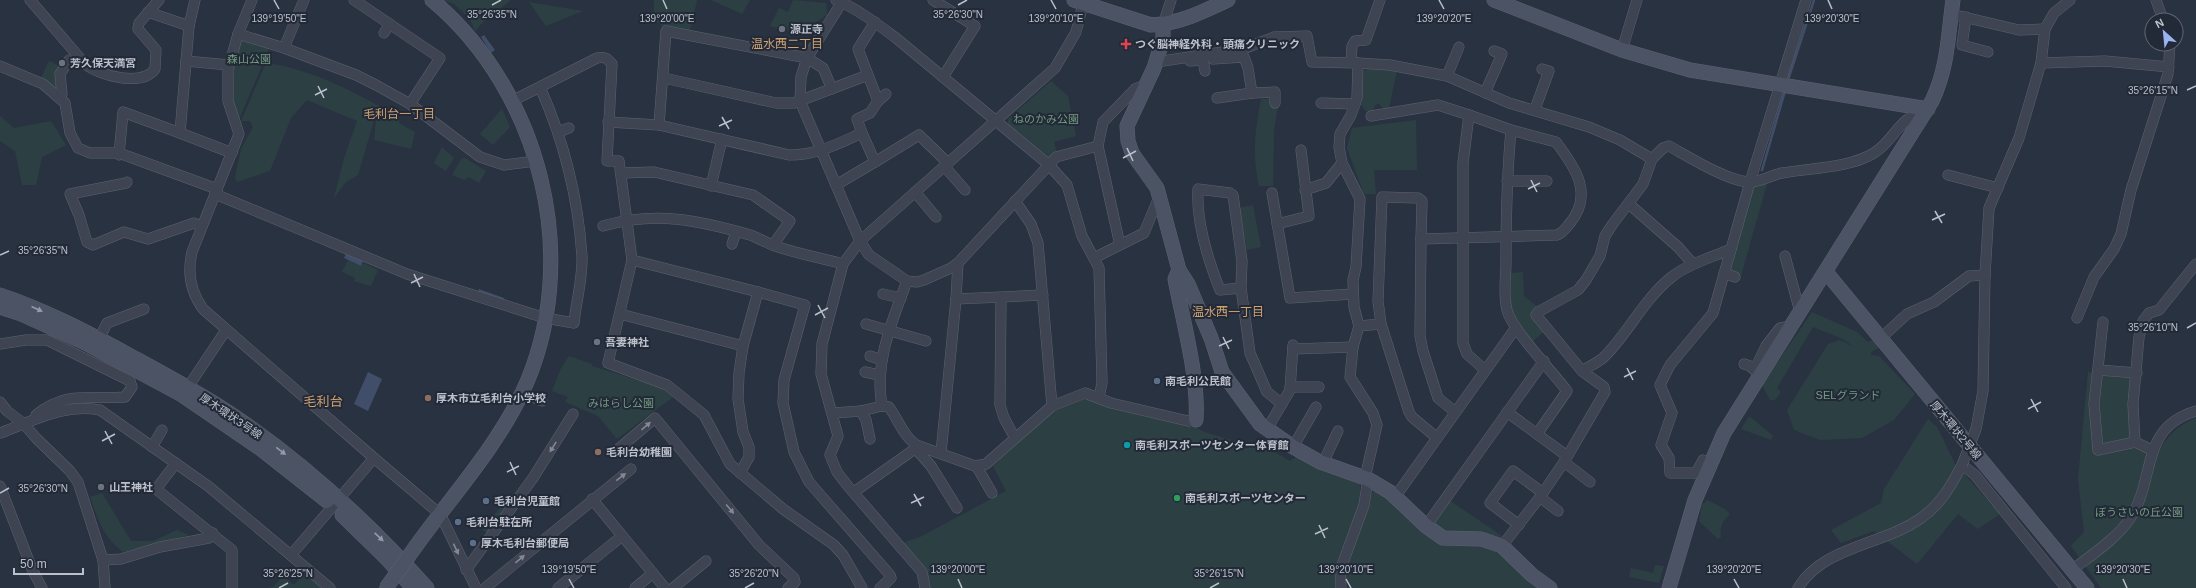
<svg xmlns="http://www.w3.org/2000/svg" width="2196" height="588" viewBox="0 0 2196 588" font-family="Arial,'Noto Sans JP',sans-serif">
  <rect width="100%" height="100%" fill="#293241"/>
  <g fill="#2c4043">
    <polygon points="442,0 511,0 483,22 475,31 470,19 454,4"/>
    <polygon points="654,0 697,0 690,31 662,26 654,20"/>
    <polygon points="711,0 750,0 742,14"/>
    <polygon points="793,0 826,3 827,15 800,32 770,26 779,8 788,12"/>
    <polygon points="529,2 583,11 546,26"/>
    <path d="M243 41 269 49 238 122C228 96 233 70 239 43Z"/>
    <polygon points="49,61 60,66 57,89 40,80"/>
    <path d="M266 63C315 70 356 93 399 117V123L415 132 411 149 374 140 377 110 358 175 346 182 334 198 344 158 357 121 307 100 291 118 270 171 237 182 235 178 241 149 253 127 250 121H241Z"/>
    <path d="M1370 67 1397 71 1389 108 1384 109 1379 104H1376L1373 111H1366C1356 102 1363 83 1364 71Z"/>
    <polygon points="1051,81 1068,96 1076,136 1054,142 1057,153 1051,158 1046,159 1008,126 1008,119"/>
    <path d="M1261 99H1279L1274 131 1273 186H1259C1252 156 1255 130 1261 99Z"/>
    <polygon points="502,109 510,127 494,144 492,144 480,134"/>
    <polygon points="0,116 14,128 51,121 66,145 42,157 36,185 22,185 15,151 0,141"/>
    <polygon points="1416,120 1417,170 1374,170 1376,194 1364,194 1347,148 1352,128"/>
    <polygon points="442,147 454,158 446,171 434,163"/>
    <polygon points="465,158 486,171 479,183 469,177 464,180 452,175 461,159"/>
    <polygon points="1768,180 1741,276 1728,271 1752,184"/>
    <polygon points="1253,205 1261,247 1247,250 1239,208"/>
    <polygon points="348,260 361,266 363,263 378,270 371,286 354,281 355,278 342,272"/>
    <polygon points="1523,272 1524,296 1539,308 1531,312 1546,330 1532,342 1515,320 1511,306 1511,273"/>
    <polygon points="1812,312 1857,332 1868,342 1874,339 1880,347 1871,352 1871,355 1879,356 1915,394 1894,420 1862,438 1820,440 1794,430 1787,410 1828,344 1840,340 1854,347 1843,339 1813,327 1777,388 1781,392 1775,400 1770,400 1762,385"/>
    <polygon points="569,356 592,364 592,366 660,387 673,397 617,439 598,416 565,402 568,397 552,391 561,368"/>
    <path d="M2088 372 2134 375 2137 446 2157 457C2163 439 2178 425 2196 418V588H2101L2071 546 2084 532 2078 479Z"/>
    <polygon points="1087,398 1113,409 1197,428 1204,432 1276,453 1290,461 1298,456 1360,483 1361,505 1338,588 929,588 927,571 902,543 920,537 1006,491 993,466 1051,412"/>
    <polygon points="1749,416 1773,436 1771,440 1741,429"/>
    <polygon points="1928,419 1937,427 1955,464 2000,514 1978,529 1958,514 1917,564 1874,531 1841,543 1831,530 1881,503 1884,489"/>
    <polygon points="1376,491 1384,494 1438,539 1492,547 1499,551 1540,588 1350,588 1349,583 1345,583 1347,561 1372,493"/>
    <path d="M102 493 131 541H153L177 530 189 535 123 552C102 535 99 521 90 497Z"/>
    <polygon points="507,498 511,501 487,533 481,528 482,525 477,519 480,515 489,522"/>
    <polygon points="1449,500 1502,536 1501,537 1482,533 1449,535 1432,522"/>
    <path d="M1707 500 1725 509 1730 514C1723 521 1719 526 1721 537L1718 539 1699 521 1702 505Z"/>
    <polygon points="1655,565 1664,566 1659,583 1629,577 1631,568 1653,573"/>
    <polygon points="305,572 324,588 266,588 273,587 283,576 294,585"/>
  </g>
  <g fill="#414e69">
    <polygon points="484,35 495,50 491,53 481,37"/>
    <polygon points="346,254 363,261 361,266 344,258"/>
    <polygon points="479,289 504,298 503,302 478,292"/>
    <polygon points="368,372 382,379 368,411 354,404"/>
  </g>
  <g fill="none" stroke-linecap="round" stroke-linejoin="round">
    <g stroke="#414e69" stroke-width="2.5">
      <polyline points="1789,77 1814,0"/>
      <polyline points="1762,170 1785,91"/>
    </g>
    <g stroke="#5c626f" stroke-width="11">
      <g id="street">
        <path d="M30 0 85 64C100 76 142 87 155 69L156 50 138 29 139 23 159 0"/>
        <polyline points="195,0 189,26 180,133 232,153"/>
        <path d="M252 0 238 34 228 70V101L239 134 192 252C187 273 190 291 203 309L374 458"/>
        <polyline points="354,0 440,58 410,104"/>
        <path d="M836 0C858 9 877 24 896 38L1049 165 958 263 951 268 924 280 917 282 907 281 869 255 860 241 800 101 801 77 807 58 842 2"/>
        <polyline points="933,0 975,26 943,77"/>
        <polyline points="2156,0 2163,20"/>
        <polyline points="148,12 189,26"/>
        <polyline points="1951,14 2019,30 2045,29 2041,63 2019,138 1989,208 1985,275 1983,391 1976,429"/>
        <polyline points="1966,17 1962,45 1988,52"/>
        <polyline points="1163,25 1171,0"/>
        <polyline points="2045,29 2054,13 2070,0"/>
        <polyline points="384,33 390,24"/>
        <polyline points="238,34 284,48 356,75 376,85 410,104 480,157 504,165 536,161"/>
        <polyline points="284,48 304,0"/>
        <polyline points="1622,50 1637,0"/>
        <polyline points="1212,55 1213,59 1244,57 1248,68 1252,93 1275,92 1275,103"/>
        <polyline points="186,61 229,65"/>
        <polyline points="1190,61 1203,60 1205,71"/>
        <polyline points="1156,62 1243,49 1274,37 1307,36 1312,62 1358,63"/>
        <polyline points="1351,62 1352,46 1355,41 1366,40 1380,0"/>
        <polyline points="2041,63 2105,61 2169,67"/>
        <polyline points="0,66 43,84 65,103 70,133 78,148 90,153 119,153 217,189"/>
        <polyline points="868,75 858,49 875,22"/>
        <polyline points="1447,76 1459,47"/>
        <polyline points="664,78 776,103 794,103 868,75 878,101 870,113 857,119 862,133"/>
        <polyline points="1485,93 1502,54 1494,51"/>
        <polyline points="60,98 62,94 60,74 69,60"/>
        <polyline points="1217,98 1252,93"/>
        <path d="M512 101 597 58C605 56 608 59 612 64L607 161H619L632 260 608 363 667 385 704 415 730 464 783 509 834 545 843 555 862 588"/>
        <polyline points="878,101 886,94"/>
        <polyline points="1321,103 1355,104"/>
        <polyline points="1535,109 1549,71 1542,69"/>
        <polyline points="1371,116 1438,105 1469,115"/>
        <path d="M608 122 659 125 789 155C817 155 837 144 862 133L875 162 919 135 948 163"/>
        <polyline points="659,125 666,31 807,58 823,68 832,89"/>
        <polyline points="558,132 569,128"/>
        <polyline points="1098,146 1056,157 1049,165 1067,185 1082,236 1099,268 1102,383 1099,398"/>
        <polyline points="119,155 123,112 180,133"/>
        <polyline points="945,167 965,190"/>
        <polyline points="621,173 654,172 753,195 790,221 773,245"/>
        <polyline points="1948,175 1998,188"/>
        <polyline points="1507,181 1547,181"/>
        <polyline points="127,182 126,183 70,194 79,215 87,242 93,245 124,232 148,239 194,223 201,226"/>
        <polyline points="836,185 875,162"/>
        <polyline points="711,186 722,139"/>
        <polyline points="1305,190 1326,183 1342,163"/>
        <polyline points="915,192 936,217"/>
        <polyline points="1272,193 1290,298 1353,294"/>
        <path d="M215 194 407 274 545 318 574 323C576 302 583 278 582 256 578 197 564 141 540 87"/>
        <polyline points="1015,201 1031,224 1038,243 1052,406"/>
        <polyline points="1629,204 1678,247 1693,264"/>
        <polyline points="1277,224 1309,216 1301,150"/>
        <path d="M603 226C656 211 698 220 750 235 759 238 768 244 778 247 799 254 821 258 843 264"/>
        <polyline points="1421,239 1420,336 1423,351 1438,398 1454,411"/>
        <polyline points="732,244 736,232"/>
        <polyline points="1120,245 1098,146 1103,122 1135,89 1146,85"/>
        <polyline points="1785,256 1800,312"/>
        <polyline points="1094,258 1144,233 1159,197"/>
        <polyline points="632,260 758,292"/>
        <polyline points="1724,273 1735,277"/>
        <path d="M907 281C892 321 874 363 882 406L889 407C898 419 905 440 919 446"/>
        <path d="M1241 288 1220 290C1208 260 1196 221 1198 189L1230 193 1233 195 1242 261 1241 288 1250 353 1267 392 1282 404"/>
        <polyline points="883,294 901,298"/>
        <polyline points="1001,298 1000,405 1004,418 1015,438"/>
        <polyline points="956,299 1043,295"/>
        <polyline points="620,314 743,346"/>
        <polyline points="2077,318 2094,277 2114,249 2121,234 2131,190 2168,74 2170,44"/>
        <polyline points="2103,322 2094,404 2098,450 2135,442"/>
        <polyline points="866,324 926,341"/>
        <polyline points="1359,326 1381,324"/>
        <polyline points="1881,338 1907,314 1934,302 1969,276 1985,275"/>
        <polyline points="99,339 107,323 144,309"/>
        <path d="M0 344 26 340H47L130 381 132 387 125 397C90 400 66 390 36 415"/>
        <polyline points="1293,349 1353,347"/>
        <polyline points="870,356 882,360"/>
        <polyline points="1744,364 1750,366 1758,373"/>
        <polyline points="1755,369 1766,346 1780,328 1791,326"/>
        <polyline points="1485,370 1467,354 1463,343 1463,163 1469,115 1511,130"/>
        <polyline points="2099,370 2137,373"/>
        <path d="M1582 371C1588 367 1597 363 1603 358 1628 334 1644 298 1673 276 1688 264 1713 257 1731 249"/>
        <polyline points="865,372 879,375"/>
        <polyline points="188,387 226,330"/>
        <polyline points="1290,387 1319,387"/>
        <polyline points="522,393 542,401"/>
        <polyline points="0,402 7,411 24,424 36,438 70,471 78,482 103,560 105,588"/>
        <polyline points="861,411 866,420 870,439"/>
        <polyline points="1507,412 1567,456"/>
        <polyline points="833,413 861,411 882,406"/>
        <polyline points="1267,429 1290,390 1293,345"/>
        <path d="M0 433C33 421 64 403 100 410L208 486 330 588"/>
        <path d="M1436 437 1412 417 1409 412 1381 324 1378 301 1382 197 1418 198 1422 201 1421 239 1557 235C1563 233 1566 228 1570 223 1594 194 1575 167 1556 142L1511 130C1507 174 1506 217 1506 262 1506 277 1503 296 1507 310 1512 330 1553 372 1567 391L1537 434"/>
        <polyline points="152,447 162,430"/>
        <polyline points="1293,447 1316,407"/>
        <polyline points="916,449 931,466 957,508"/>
        <polyline points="2152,450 2135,442 2133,404 2139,337 2143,321 2149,313 2159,310 2196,264"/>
        <polyline points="616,451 655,418 759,545 794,578 795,582 788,588"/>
        <polyline points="941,453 956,299 958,263"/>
        <polyline points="1703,460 1696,473 1670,473 1669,458 1661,445 1672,413 1660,385 1670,365 1713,313 1750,182 1806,0"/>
        <polyline points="1564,462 1590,482"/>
        <polyline points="176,463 156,489 232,550 232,588"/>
        <polyline points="1323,463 1338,431"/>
        <polyline points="977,467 992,493"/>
        <polyline points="740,473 749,457 749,447 743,432 738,399 739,373 743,346 758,292 805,305 784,380 783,403 794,452 809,482 890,575 891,578 880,588"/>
        <polyline points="1365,478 1377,425 1373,413 1350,377 1353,347 1359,326 1354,307 1353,280 1356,267 1360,199 1342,163 1339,147 1340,134 1351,115 1357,98 1358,63 1390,65 1447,76 1509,103 1589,127 1620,140 1652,159"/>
        <polyline points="0,486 32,569 42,588"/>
        <polyline points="854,492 919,446 975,466 986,464 1052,406 1085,393 1111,403 1188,421 1196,420"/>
        <polyline points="1395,497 1515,329"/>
        <polyline points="1540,497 1558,511"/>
        <polyline points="592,499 665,588"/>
        <polyline points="1519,525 1490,503 1513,471 1543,493"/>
        <polyline points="1426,526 1544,361"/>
        <path d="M1502 546 1540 497 1564 462 1605 392 1604 387 1582 371 1536 315 1538 312 1578 290 1586 280 1600 256 1605 236 1612 225 1643 184 1652 159 1663 148 1669 146C1689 157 1729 182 1750 182 1760 182 1772 175 1782 173 1810 168 1850 168 1874 153 1895 140 1897 118 1927 110"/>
        <polyline points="291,555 374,458 434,509 443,520 476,588"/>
        <polyline points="103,560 121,559 160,547 209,538 213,533"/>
        <polyline points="466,570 533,478 573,414"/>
        <path d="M2072 570C2090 556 2116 539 2129 520 2157 480 2138 428 2196 411"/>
        <polyline points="485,588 631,469"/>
        <polyline points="558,588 622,536"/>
        <polyline points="635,588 653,573"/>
        <polyline points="673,588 706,561"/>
        <polyline points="925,588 922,572 847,485 837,472 830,455 838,436 821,374 822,344 843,264 860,241 1055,68 1076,32 1083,4"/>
        <polyline points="1341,588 1340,571 1364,505 1368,479"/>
        <path d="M1798 588C1823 546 1884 545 1921 518 1940 505 1951 486 1962 465L1975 475 2066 588"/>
      </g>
    </g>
    <g stroke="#5c626f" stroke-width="15">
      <g id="secondary">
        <path d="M1074 0 1151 25C1179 24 1202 12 1228 0"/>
        <polyline points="1494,0 1622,50 1690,70 1928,109"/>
        <polyline points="1163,25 1163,39 1154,68 1127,126 1128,141 1132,153 1157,188 1179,270 1188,284 1211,338 1222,372 1260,424 1293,447 1320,462 1368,479 1390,492 1426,526 1443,538 1481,539 1502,546 1532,575 1550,588"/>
        <path d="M1179 270 1175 279C1183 321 1199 379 1196 420"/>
        <polyline points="1826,272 2087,588"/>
        <path d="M0 295C45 310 87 332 129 355 162 373 196 391 228 412 302 461 368 522 427 588"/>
        <polyline points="0,307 21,314 85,343 182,395 261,449 327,501"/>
        <polyline points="342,515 388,560 413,588"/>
        <path d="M416 546C452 496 495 449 522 393 584 262 542 92 432 0"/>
        <path d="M1669 588 1695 500 1724 433 1932 101C1948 67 1948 36 1953 0"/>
      </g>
    </g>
    <use href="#street" stroke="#3e4451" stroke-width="10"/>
    <use href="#secondary" stroke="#4c5364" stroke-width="14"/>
    <g stroke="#5c626f" stroke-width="11" stroke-linecap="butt">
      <polyline id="street-bridge" points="1962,465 1976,429"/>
    </g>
    <g stroke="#5c626f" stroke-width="15" stroke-linecap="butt">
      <polyline id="secondary-bridge" points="386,588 416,546"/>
    </g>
    <use href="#street-bridge" stroke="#3e4451" stroke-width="10"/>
    <use href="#secondary-bridge" stroke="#4c5364" stroke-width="14"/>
  </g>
  <defs><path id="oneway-solid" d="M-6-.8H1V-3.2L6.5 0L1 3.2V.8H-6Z"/></defs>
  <g fill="#949aa7">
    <use href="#oneway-solid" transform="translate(37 309) rotate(24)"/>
    <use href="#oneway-solid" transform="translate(281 451) rotate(38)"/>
    <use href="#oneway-solid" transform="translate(379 537) rotate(43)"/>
  </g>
  <g fill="#838894">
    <use href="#oneway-solid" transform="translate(646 426) rotate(-40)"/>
    <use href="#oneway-solid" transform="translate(553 447) rotate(122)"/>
    <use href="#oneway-solid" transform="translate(621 477) rotate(-38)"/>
    <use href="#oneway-solid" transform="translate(730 509) rotate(50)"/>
    <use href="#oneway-solid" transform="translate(456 549) rotate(65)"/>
    <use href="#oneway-solid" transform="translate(520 559) rotate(-40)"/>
  </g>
  <path fill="none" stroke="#bbc0cb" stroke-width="1.5" d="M274 0 279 9M663 0 667 9M1051 0 1056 9M1439 0 1444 9M1828 0 1832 9M492 5 501 0M958 5 967 0M318 86 324 98M2187 90 2196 86M315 95 327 89M722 117 729 129M719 126 732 120M1127 148 1133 161M1123 158 1136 151M1531 180 1537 192M1528 189 1540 183M1935 211 1942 223M1932 220 1945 214M0 255 9 251M414 274 420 287M411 283 423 277M818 305 825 318M815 315 828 308M2187 328 2196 323M1223 337 1229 349M1219 346 1232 340M1627 368 1633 380M1624 377 1636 371M2031 399 2038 412M2028 409 2041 402M105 431 112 444M102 441 115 434M510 462 516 475M507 472 519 466M0 493 9 488M914 494 921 506M911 503 924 497M1319 525 1325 538M1315 534 1328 528M569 579 574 588M958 579 962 588M1346 579 1351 588M1734 579 1739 588M2123 579 2127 588M279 588 288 583M745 588 754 583M1210 588 1219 583"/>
  <g fill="#6b7280" stroke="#222937" stroke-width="1.5">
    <circle cx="782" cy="29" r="4"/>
    <circle cx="62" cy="63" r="4"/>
    <circle cx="597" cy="342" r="4"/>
    <circle cx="101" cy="487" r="4"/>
  </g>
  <path fill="#e0444e" stroke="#222937" stroke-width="1.5" d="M1124 38h4v4h4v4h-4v4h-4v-4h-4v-4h4z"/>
  <g fill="#5c6f8a" stroke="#222937" stroke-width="1.5">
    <circle cx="1157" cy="381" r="4"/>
    <circle cx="486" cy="501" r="4"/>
    <circle cx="458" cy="522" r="4"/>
    <circle cx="473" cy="543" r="4"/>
  </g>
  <g fill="#8d6e63" stroke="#222937" stroke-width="1.5">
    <circle cx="428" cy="398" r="4"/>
    <circle cx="598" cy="452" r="4"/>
  </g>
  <circle fill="#0f9aa8" stroke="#222937" stroke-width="1.5" cx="1127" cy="445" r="4"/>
  <circle fill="#2e9e5b" stroke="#222937" stroke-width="1.5" cx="1177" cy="498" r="4"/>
  <g text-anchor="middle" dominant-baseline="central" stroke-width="4" stroke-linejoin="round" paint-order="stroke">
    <g font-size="11" font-weight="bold" fill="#bbc0cb" stroke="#222937" text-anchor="start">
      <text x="790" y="29">源正寺</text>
      <text x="1135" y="44">つぐ脳神経外科・頭痛クリニック</text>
      <text x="70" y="63">芳久保天満宮</text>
      <text x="605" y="342">吾妻神社</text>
      <text x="1165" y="381">南毛利公民館</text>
      <text x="436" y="398">厚木市立毛利台小学校</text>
      <text x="1135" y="445">南毛利スポーツセンター体育館</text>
      <text x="606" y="452">毛利台幼稚園</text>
      <text x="109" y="487">山王神社</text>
      <text x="1185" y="498">南毛利スポーツセンター</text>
      <text x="494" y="501">毛利台児童館</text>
      <text x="466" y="522">毛利台駐在所</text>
      <text x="481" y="543">厚木毛利台郵便局</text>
    </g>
    <g font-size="11" fill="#749a80" stroke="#222937">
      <text x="249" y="59">森山公園</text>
      <text x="1046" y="119">ねのかみ公園</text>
      <text x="1848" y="395">SELグランド</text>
      <text x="621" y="403">みはらし公園</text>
      <text x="2139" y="512">ぼうさいの丘公園</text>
    </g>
    <g font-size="11" fill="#bbc0cb" stroke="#222937">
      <text transform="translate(231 416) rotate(34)">厚木環状3号線</text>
      <text transform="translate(1956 430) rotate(50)">厚木環状2号線</text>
    </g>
    <g font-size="12" fill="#cea272" stroke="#222937">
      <text x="787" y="44">温水西二丁目</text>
      <text x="399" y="114">毛利台一丁目</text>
      <text x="1228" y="312">温水西一丁目</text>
    </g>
    <g font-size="13" fill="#cea272" stroke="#222937">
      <text x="323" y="401">毛利台</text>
    </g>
  </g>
  <g font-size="10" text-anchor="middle" fill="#bbc0cb" stroke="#222937" stroke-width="4" stroke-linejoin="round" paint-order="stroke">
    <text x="958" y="18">35°26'30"N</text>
    <text x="492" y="18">35°26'35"N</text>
    <text x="279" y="22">139°19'50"E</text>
    <text x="667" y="22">139°20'00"E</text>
    <text x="1056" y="22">139°20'10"E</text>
    <text x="1444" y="22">139°20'20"E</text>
    <text x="1832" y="22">139°20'30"E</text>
    <text x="2153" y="94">35°26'15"N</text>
    <text x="43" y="254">35°26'35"N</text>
    <text x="2153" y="331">35°26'10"N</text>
    <text x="43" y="492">35°26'30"N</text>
    <text x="569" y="573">139°19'50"E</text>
    <text x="958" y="573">139°20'00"E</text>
    <text x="1346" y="573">139°20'10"E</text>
    <text x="1734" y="573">139°20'20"E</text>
    <text x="2123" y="573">139°20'30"E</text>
    <text x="288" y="577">35°26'25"N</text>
    <text x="754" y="577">35°26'20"N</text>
    <text x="1219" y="577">35°26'15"N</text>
  </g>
  <g transform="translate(2164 32) rotate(333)"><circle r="19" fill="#222937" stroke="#5f6572"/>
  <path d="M0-3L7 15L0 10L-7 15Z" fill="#9ab4f1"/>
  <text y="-6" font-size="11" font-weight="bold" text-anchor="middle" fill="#bbc0cb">N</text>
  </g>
  <path d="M14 568v6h69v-6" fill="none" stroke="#bbc0cb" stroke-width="2"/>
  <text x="20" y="568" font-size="12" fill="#bbc0cb" stroke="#222937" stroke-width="3" paint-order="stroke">50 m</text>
</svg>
